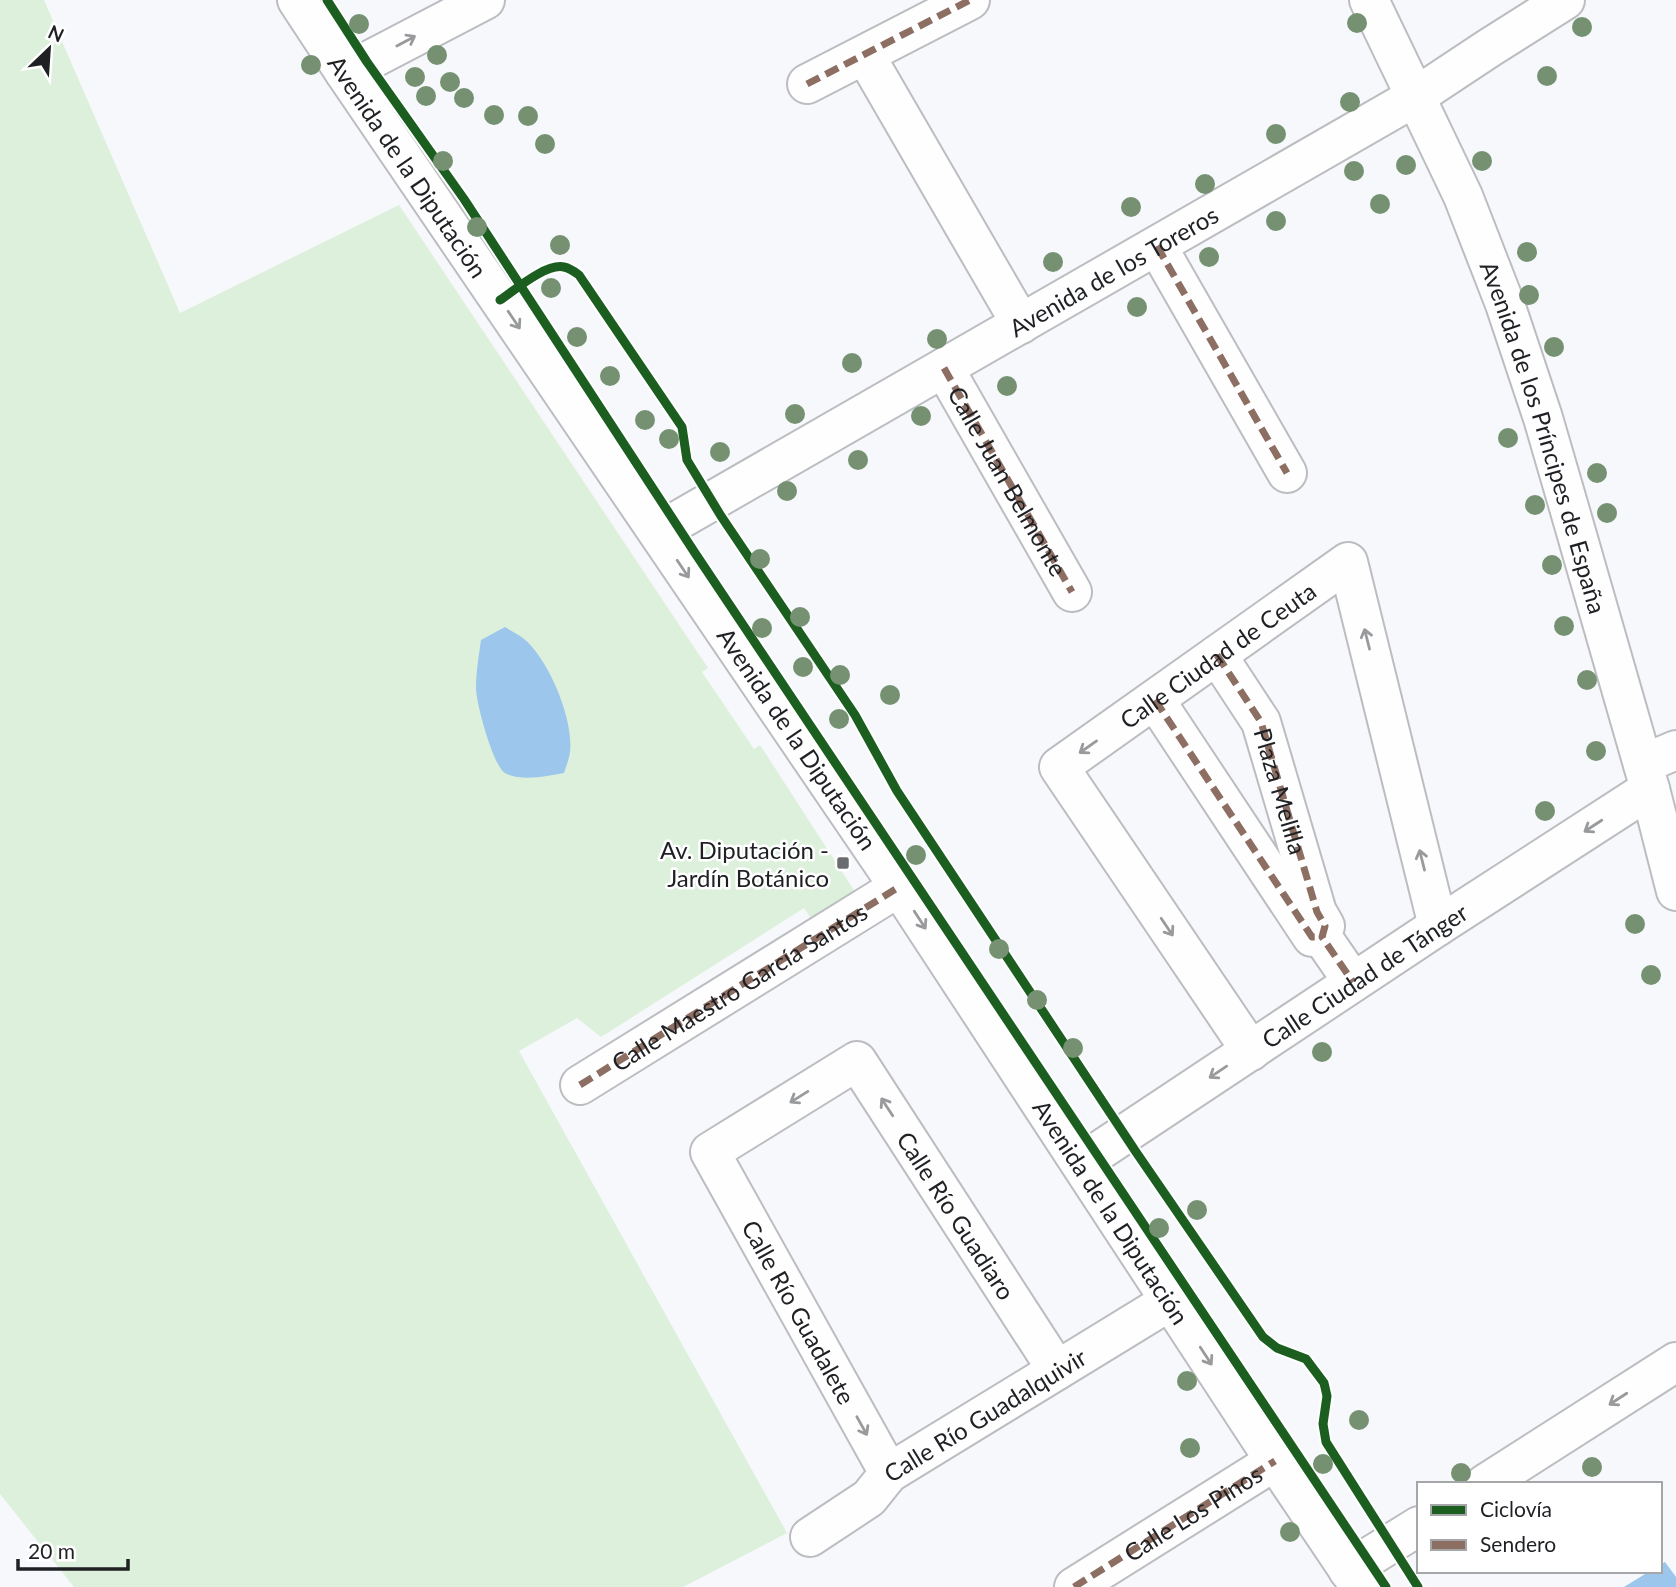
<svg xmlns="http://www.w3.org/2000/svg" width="1676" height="1587" viewBox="0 0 1676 1587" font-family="Lato,sans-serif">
  <rect width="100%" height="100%" fill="#f6f8fc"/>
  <polygon fill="#ddf0db" points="0,0 44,0 180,313 399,205 708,668 702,672 754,749 760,745 859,898 816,926 804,908 601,1037 577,1018 519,1051 787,1533 683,1587 74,1587 0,1494"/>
  <g fill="#9cc6eb">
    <path d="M505 627C511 631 518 634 523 638 549 659 574 720 570 752 569 759 566 767 564 773 547 776 521 782 505 773 493 766 476 703 476 688 476 672 479 655 481 640Z"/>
    <polygon points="1665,1562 1676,1577 1676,1587 1624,1587 1650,1571 1660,1571 1660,1565"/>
  </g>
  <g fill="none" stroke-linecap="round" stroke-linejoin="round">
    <g stroke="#bcbdc0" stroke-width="42">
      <g id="minor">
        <path id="s1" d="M297 0 345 73 899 887 1275 1461 1360 1587"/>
        <path id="s2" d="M1369 0 1463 196 1505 304 1543 418 1568 504 1650 789 1676 891"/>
        <polyline points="865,55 1021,324"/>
        <polyline points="345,73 485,0"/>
        <polyline points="807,84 970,0"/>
        <polyline points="1157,246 1287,473"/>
        <path id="s3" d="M944 368 1072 592"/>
        <path id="s4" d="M658 532 1415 97 1489 48 1565 0"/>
        <polyline points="1217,655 1261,722 1317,912 1325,926 1322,937 1353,982"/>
        <polyline points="1155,700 1312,937"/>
        <polyline points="1643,764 1676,750"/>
        <path id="s5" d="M1251 1051 1059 767 1348 562 1438 926"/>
        <polyline points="580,1085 899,887"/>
        <path id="s6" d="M1081 1163 1438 926 1650 789"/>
        <path id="s7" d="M889 1473 710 1152 857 1061 1057 1370"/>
        <polyline points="1485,1484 1676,1362"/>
        <path id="s8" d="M810 1537 869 1498 889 1473 1170 1301"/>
        <polyline points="1348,1570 1419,1526"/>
        <polyline points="1074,1587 1275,1461"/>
      </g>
    </g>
    <use href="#minor" stroke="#fefeff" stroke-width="38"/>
    <g stroke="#8d6e63" stroke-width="7" stroke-dasharray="14 7" stroke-linecap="butt">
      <polyline points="807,84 970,0"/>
      <polyline points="1157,246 1287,473"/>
      <polyline points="944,368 1072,592"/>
      <path id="s9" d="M1217 655 1261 722 1317 912 1325 926 1322 937 1353 982"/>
      <polyline points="1155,700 1312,937 1322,937"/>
      <path id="s10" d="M580 1085 899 887"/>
      <path id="s11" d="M1074 1587 1275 1461"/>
    </g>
    <g stroke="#fff" stroke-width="13">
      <g id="cycleway">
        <polyline points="327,0 367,62 464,199 695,553 1386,1587"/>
        <path d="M500 300C515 290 546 263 564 267 569 268 575 272 579 275L682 427 687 460 721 516 855 715 897 791 1136 1152 1263 1337 1277 1348 1306 1359 1324 1383 1327 1396 1323 1424 1326 1442 1418 1587"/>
      </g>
    </g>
    <use href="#cycleway" stroke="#1b5e20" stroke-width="9"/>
  </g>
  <g fill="#759171">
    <circle cx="1357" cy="23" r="10"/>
    <circle cx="359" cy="24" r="10"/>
    <circle cx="1582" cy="27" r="10"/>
    <circle cx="437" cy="55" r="10"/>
    <circle cx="311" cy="65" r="10"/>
    <circle cx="1547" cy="76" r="10"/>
    <circle cx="415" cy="77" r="10"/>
    <circle cx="450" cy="82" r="10"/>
    <circle cx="426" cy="96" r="10"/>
    <circle cx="464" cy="98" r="10"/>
    <circle cx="1350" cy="102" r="10"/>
    <circle cx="494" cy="115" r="10"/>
    <circle cx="528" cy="116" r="10"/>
    <circle cx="1276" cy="134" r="10"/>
    <circle cx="545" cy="144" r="10"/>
    <circle cx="443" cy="161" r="10"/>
    <circle cx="1482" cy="161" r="10"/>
    <circle cx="1406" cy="165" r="10"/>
    <circle cx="1354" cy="171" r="10"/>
    <circle cx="1205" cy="184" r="10"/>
    <circle cx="1380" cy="204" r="10"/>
    <circle cx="1131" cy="207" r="10"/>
    <circle cx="1276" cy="221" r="10"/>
    <circle cx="477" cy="227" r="10"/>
    <circle cx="560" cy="245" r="10"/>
    <circle cx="1527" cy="252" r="10"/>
    <circle cx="1209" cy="257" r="10"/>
    <circle cx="1053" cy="262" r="10"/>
    <circle cx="551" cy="288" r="10"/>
    <circle cx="1529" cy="295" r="10"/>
    <circle cx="1137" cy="307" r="10"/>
    <circle cx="577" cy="337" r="10"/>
    <circle cx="937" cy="339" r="10"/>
    <circle cx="1554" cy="347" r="10"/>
    <circle cx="852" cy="363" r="10"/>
    <circle cx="610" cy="376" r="10"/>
    <circle cx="1007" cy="386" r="10"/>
    <circle cx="795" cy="414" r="10"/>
    <circle cx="921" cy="416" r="10"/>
    <circle cx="645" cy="420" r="10"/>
    <circle cx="1508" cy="438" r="10"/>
    <circle cx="669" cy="439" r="10"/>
    <circle cx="720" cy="452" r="10"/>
    <circle cx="858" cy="460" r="10"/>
    <circle cx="1597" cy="473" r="10"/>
    <circle cx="787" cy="491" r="10"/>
    <circle cx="1535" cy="505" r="10"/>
    <circle cx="1607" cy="513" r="10"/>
    <circle cx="760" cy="559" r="10"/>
    <circle cx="1552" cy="565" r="10"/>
    <circle cx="800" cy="617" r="10"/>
    <circle cx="1564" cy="626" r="10"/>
    <circle cx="762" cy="628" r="10"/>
    <circle cx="803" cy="667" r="10"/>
    <circle cx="840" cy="675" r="10"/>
    <circle cx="1587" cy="680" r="10"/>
    <circle cx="890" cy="695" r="10"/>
    <circle cx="839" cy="719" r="10"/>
    <circle cx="1596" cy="751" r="10"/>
    <circle cx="1545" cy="811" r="10"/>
    <circle cx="916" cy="855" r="10"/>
    <circle cx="1635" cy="924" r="10"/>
    <circle cx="999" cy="949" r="10"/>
    <circle cx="1651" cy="975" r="10"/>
    <circle cx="1037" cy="1000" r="10"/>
    <circle cx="1073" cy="1048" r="10"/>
    <circle cx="1322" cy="1052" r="10"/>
    <circle cx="1197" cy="1210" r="10"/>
    <circle cx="1159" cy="1228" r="10"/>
    <circle cx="1187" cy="1381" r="10"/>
    <circle cx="1359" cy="1420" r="10"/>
    <circle cx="1190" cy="1448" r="10"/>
    <circle cx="1323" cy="1464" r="10"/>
    <circle cx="1592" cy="1467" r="10"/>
    <circle cx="1461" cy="1473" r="10"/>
    <circle cx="1290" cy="1532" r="10"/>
  </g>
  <defs><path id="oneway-shaft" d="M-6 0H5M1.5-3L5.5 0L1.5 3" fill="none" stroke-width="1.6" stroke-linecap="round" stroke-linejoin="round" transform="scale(1.75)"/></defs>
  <g stroke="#999a9c">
    <use href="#oneway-shaft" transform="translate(406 41) rotate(-28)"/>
    <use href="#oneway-shaft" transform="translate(514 320) rotate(56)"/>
    <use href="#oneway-shaft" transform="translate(683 569) rotate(56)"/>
    <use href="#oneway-shaft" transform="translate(1367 639) rotate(-104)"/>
    <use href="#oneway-shaft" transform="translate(1088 747) rotate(145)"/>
    <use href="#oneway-shaft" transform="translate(1593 826) rotate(147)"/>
    <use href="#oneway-shaft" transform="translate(1422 860) rotate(-104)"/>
    <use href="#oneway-shaft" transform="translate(920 920) rotate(57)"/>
    <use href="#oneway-shaft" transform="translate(1167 927) rotate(56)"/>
    <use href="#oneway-shaft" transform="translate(1218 1072) rotate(146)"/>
    <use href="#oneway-shaft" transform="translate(799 1097) rotate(148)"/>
    <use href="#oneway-shaft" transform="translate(887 1107) rotate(-123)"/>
    <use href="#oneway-shaft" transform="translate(1206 1356) rotate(57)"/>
    <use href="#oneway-shaft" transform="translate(1618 1399) rotate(147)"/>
    <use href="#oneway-shaft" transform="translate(862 1426) rotate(61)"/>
  </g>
  <rect fill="#6a6c6f" stroke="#fff" stroke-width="2.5" x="836" y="856" width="14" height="14" rx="3.5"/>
  <g text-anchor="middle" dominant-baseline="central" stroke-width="5" stroke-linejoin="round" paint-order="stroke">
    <g font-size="24" fill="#1e2023" stroke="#fff">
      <text stroke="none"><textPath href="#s1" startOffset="200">Avenida de la Diputación</textPath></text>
      <text stroke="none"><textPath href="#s4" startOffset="525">Avenida de los Toreros</textPath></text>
      <text stroke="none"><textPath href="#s2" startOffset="472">Avenida de los Príncipes de España</textPath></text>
      <text stroke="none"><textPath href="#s3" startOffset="130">Calle Juan Belmonte</textPath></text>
      <text stroke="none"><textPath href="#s5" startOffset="537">Calle Ciudad de Ceuta</textPath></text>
      <text stroke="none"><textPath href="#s1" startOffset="892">Avenida de la Diputación</textPath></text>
      <text stroke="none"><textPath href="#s9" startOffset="152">Plaza Melilla</textPath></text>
      <text stroke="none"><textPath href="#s6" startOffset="340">Calle Ciudad de Tánger</textPath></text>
      <text stroke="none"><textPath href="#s10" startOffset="187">Calle Maestro García Santos</textPath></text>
      <text stroke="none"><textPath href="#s1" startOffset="1460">Avenida de la Diputación</textPath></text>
      <text stroke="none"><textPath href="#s7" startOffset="724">Calle Río Guadiaro</textPath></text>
      <text transform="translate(799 1312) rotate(61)">Calle Río Guadalete</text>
      <text stroke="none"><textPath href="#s8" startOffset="215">Calle Río Guadalquivir</textPath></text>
      <text stroke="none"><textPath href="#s11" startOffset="140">Calle Los Pinos</textPath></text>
    </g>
    <g font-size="24" fill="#1e2023" stroke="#fff" text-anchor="end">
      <text x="829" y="849">Av. Diputación -<tspan x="829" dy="28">Jardín Botánico</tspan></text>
    </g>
  </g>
  <rect x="1417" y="1482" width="245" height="91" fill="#ffffff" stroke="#a5a6a7" stroke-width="2"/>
  <rect x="1431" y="1505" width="35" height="10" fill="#1b5e20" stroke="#a5a6a7" stroke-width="2"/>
  <text x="1480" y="1517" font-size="21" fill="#1e2023">Ciclovía</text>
  <rect x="1431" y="1540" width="35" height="10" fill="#8d6e63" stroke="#a5a6a7" stroke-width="2"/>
  <text x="1480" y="1552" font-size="21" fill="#1e2023">Sendero</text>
  <g transform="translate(49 49) rotate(25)" stroke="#ffffff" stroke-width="5" paint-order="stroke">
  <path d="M0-5L12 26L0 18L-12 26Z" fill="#1e2023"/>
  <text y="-10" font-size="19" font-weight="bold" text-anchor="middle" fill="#1e2023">N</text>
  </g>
  <path d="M18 1559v10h110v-10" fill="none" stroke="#1e2023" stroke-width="3.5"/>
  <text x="28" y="1559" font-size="21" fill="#1e2023" stroke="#ffffff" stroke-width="5" paint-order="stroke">20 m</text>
</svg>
